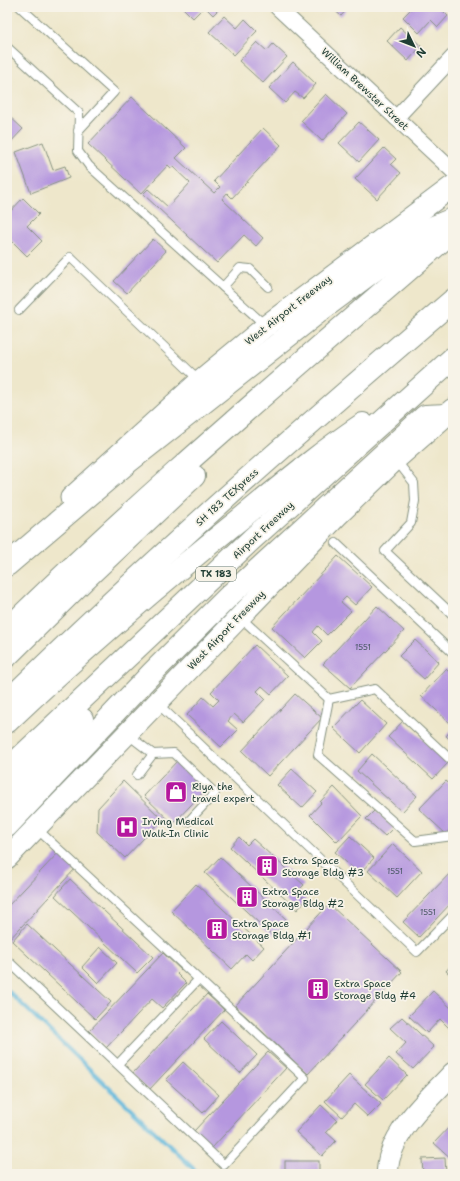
<svg xmlns="http://www.w3.org/2000/svg" width="460" height="1181" viewBox="0 0 460 1181" font-family="'Shantell Sans',sans-serif">
  <rect width="100%" height="100%" fill="#f7f3e8"/>
  <filter id="ink" filterUnits="userSpaceOnUse"><feTurbulence type="fractalNoise" baseFrequency=".025" numOctaves="2"/><feDisplacementMap in="SourceGraphic" scale="8" xChannelSelector="R" yChannelSelector="G"/><feConvolveMatrix kernelMatrix="1 2 1 2 8 2 1 2 1" color-interpolation-filters="sRGB"/></filter>
  <filter id="wash" filterUnits="userSpaceOnUse"><feTurbulence type="fractalNoise" baseFrequency=".012" numOctaves="4" result="noise"/><feDisplacementMap in="SourceGraphic" scale="16" xChannelSelector="R" yChannelSelector="G"/><feGaussianBlur stdDeviation="0.9" result="paint"/><feColorMatrix in="noise" values="0 0 0 0 0 0 0 0 0 0 0 0 0 0 0 0 0 1.4 0 .05"/><feComposite in="paint" operator="in"/></filter>
  <g filter="url(#wash)">
    <rect width="100%" height="100%" fill="#eee7cb"/>
    <g fill="none" stroke-linecap="round" stroke-linejoin="round">
      <polyline stroke="#5eb7db" stroke-width="4" points="7,990 199,1174"/>
    </g>
    <g id="blocks">
      <g fill="#b597df">
        <polygon points="182,7 204,7 193,18"/>
        <polygon points="205,7 221,7 213,15"/>
        <polygon points="331,7 349,7 341,16"/>
        <polygon points="413,7 439,7 448,16 438,27 431,20 419,33 403,17"/>
        <polygon points="224,16 237,28 245,19 257,31 234,55 209,32"/>
        <polygon points="400,27 421,46 408,61 387,41"/>
        <polygon points="257,42 267,51 273,44 287,57 263,83 239,61"/>
        <polygon points="293,62 316,84 303,98 295,92 285,103 269,88"/>
        <polygon points="326,94 347,114 322,141 301,121"/>
        <polygon points="132,97 186,148 176,158 214,193 220,187 214,181 263,128 281,145 232,198 227,193 222,199 263,238 256,246 244,235 217,263 143,194 148,189 168,207 190,183 173,167 171,168 168,165 141,194 88,144"/>
        <polygon points="7,114 23,129 7,146"/>
        <polygon points="359,122 379,140 359,162 339,143"/>
        <polygon points="43,142 53,170 65,166 69,178 31,193 16,152"/>
        <polygon points="384,148 396,159 391,164 401,173 377,199 355,179"/>
        <polygon points="23,198 39,214 27,226 42,241 27,256 7,236 7,215"/>
        <polygon points="153,239 166,251 127,293 114,281"/>
        <polygon points="338,556 372,587 355,605 346,597 341,602 351,611 327,635 318,626 313,632 322,641 305,658 272,627"/>
        <polygon points="377,606 404,631 350,688 323,664"/>
        <polygon points="415,640 439,662 424,679 399,656"/>
        <polygon points="255,645 288,676 271,694 262,686 257,691 265,699 243,722 234,714 228,721 238,730 221,747 187,715 203,697 213,706 219,700 211,692"/>
        <polygon points="446,669 453,676 453,719 450,723 421,696"/>
        <polygon points="295,694 322,718 268,776 242,751"/>
        <polygon points="360,700 386,724 360,753 333,728"/>
        <polygon points="403,721 448,763 433,779 388,737"/>
        <polygon points="453,728 453,742 446,736"/>
        <polygon points="372,754 417,796 402,812 357,771"/>
        <polygon points="178,760 207,788 173,824 144,796"/>
        <polygon points="292,769 317,792 302,808 277,785"/>
        <polygon points="123,781 162,819 125,858 97,832 98,808"/>
        <polygon points="446,781 453,787 453,826 446,834 419,809"/>
        <polygon points="334,787 362,816 337,842 310,815 321,803 320,802"/>
        <polygon points="375,810 394,827 385,836 366,819"/>
        <polygon points="350,836 374,858 359,874 335,852"/>
        <polygon points="239,837 247,845 253,839 304,885 297,892 306,900 297,910 230,847"/>
        <polygon points="393,844 422,871 397,898 368,871"/>
        <polygon points="59,852 76,868 7,942 7,907"/>
        <polygon points="220,857 288,921 273,936 205,873"/>
        <polygon points="453,870 453,901 419,937 403,922"/>
        <polygon points="70,879 153,957 137,973 55,896"/>
        <polygon points="196,884 264,947 252,960 246,954 232,969 171,911"/>
        <polygon points="329,904 402,972 308,1074 235,1006"/>
        <polygon points="27,924 111,1002 95,1019 12,941"/>
        <polygon points="100,947 117,963 98,983 82,967"/>
        <polygon points="163,953 181,970 177,974 186,983 162,1008 152,999 106,1048 89,1031"/>
        <polygon points="453,963 453,977 446,971"/>
        <polygon points="433,991 453,1010 453,1024 449,1028 440,1019 427,1033 409,1016"/>
        <polygon points="207,994 224,1010 149,1090 132,1074"/>
        <polygon points="402,1017 434,1047 413,1069 396,1054 406,1043 390,1028"/>
        <polygon points="221,1021 257,1055 240,1073 204,1039"/>
        <polygon points="268,1052 286,1068 212,1148 194,1131"/>
        <polygon points="389,1058 407,1075 383,1100 365,1084"/>
        <polygon points="183,1062 219,1095 203,1113 166,1080"/>
        <polygon points="349,1075 381,1104 368,1117 354,1104 342,1117 325,1101"/>
        <polygon points="321,1105 337,1120 326,1132 336,1141 322,1156 296,1132"/>
        <polygon points="453,1123 453,1160 434,1143"/>
        <polygon points="445,1158 446,1174 423,1174 422,1159"/>
        <rect x="285" y="1161" width="34" height="13"/>
      </g>
    </g>
  </g>
  <g filter="url(#ink)">
    <use href="#blocks" fill-opacity="0" stroke="#869280" stroke-width="1"/>
    <g fill="none" stroke-linecap="round" stroke-linejoin="round">
      <g stroke="#869280" stroke-width="10">
        <g id="lane">
          <polyline points="20,7 114,92 78,131"/>
          <polyline points="7,47 79,113 78,151 89,166 266,326"/>
          <polyline points="223,287 240,268 250,269 268,287"/>
          <polyline points="19,310 70,257 199,380"/>
          <polyline points="396,460 414,483 415,501 411,523 385,551 453,615"/>
          <polyline points="336,543 453,653"/>
          <polyline points="240,617 329,699 375,689 453,762"/>
          <polyline points="329,699 318,755 415,841 453,836"/>
          <polyline points="157,703 417,952 453,915"/>
          <polyline points="127,734 153,754 137,775"/>
          <polyline points="153,754 174,753 215,793 188,822"/>
          <polyline points="7,960 224,1165 305,1078 36,828"/>
          <polyline points="118,1064 198,980"/>
        </g>
      </g>
      <g stroke="#869280" stroke-width="17">
        <g id="street">
          <polyline points="277,7 453,171"/>
          <polyline points="396,118 453,57"/>
        </g>
      </g>
      <g stroke="#869280" stroke-width="23">
        <g id="secondary">
          <polyline points="71,498 203,378 266,326 453,186"/>
          <polyline points="7,858 337,516 396,459 453,409"/>
          <path d="M387 1174C388 1168 388 1161 390 1156 400 1123 430 1098 453 1073"/>
        </g>
      </g>
      <g stroke="#869280" stroke-width="24">
        <g id="highway">
          <polyline points="7,565 128,462 321,310 431,228 453,219"/>
          <path d="M7 630C149 490 303 362 453 231"/>
          <polyline points="7,656 86,578 194,476"/>
          <path d="M7 702C150 562 301 430 453 300"/>
          <path d="M7 722C83 650 162 582 244 516 283 484 321 452 363 424"/>
          <polyline points="7,770 252,539 453,358"/>
          <polyline points="7,798 82,719"/>
          <polyline points="7,826 151,674 229,596 425,416 447,415"/>
        </g>
      </g>
      <use href="#lane" stroke="#fff" stroke-width="8"/>
      <use href="#street" stroke="#fff" stroke-width="15"/>
      <use href="#secondary" stroke="#fff" stroke-width="21"/>
      <use href="#highway" stroke="#fff" stroke-width="22"/>
    </g>
  </g>
  <defs>
    <g id="shop-square" transform="scale(1.15)"><rect x="-9" y="-9" width="18" height="18" rx="4" fill="#b5179e" stroke="#f7f3e8"/><path d="M-5-2.5h2.3a2.7 3.5 0 0 1 5.4 0H5L5.5 6h-11ZM-1.5-2.5h3a1.5 2.3 0 0 0-3 0Z" fill="#fff"/></g>
    <g id="hospital-square" transform="scale(1.15)"><rect x="-9" y="-9" width="18" height="18" rx="4" fill="#b5179e" stroke="#f7f3e8"/><path d="M-5-5h3v3.5h4V-5h3V5h-3V1.5h-4V5h-3Z" fill="#fff"/></g>
    <g id="building-square" transform="scale(1.15)"><rect x="-9" y="-9" width="18" height="18" rx="4" fill="#b5179e" stroke="#f7f3e8"/><path d="M-4-6H4V6H1V3H-1V6H-4ZM-2.5-4.3h1.7v1.8h-1.7ZM.8-4.3h1.7v1.8H.8ZM-2.5-1h1.7V.8h-1.7ZM.8-1h1.7V.8H.8Z" fill="#fff"/></g>
  </defs>
  <g fill-rule="evenodd">
    <use href="#shop-square" x="176" y="792"/>
    <use href="#hospital-square" x="127" y="827"/>
    <use href="#building-square" x="267" y="866"/>
    <use href="#building-square" x="247" y="897"/>
    <use href="#building-square" x="217" y="929"/>
    <use href="#building-square" x="318" y="989"/>
  </g>
  <g text-anchor="middle" dominant-baseline="central" stroke-width="3.5" stroke-linejoin="round" paint-order="stroke">
    <g font-size="8" fill="#44545f">
      <text x="363" y="647">1551</text>
      <text x="395" y="871">1551</text>
      <text x="428" y="912">1551</text>
    </g>
    <rect fill="#f7f3e8" stroke="#60746a" stroke-width="1" x="196" y="567" width="40" height="14" rx="3"/>
    <g font-size="9" font-weight="bold" fill="#1f3d34">
      <text x="216" y="574">TX 183</text>
    </g>
    <g font-size="10" fill="#1f3d34" stroke="#f7f3e8">
      <text transform="translate(365 89) rotate(43)">William Brewster Street</text>
      <text transform="translate(288 310) rotate(-38)">West Airport Freeway</text>
      <text transform="translate(227 497) rotate(-42)">SH 183 TEXpress</text>
      <text transform="translate(263 530) rotate(-43)">Airport Freeway</text>
      <text transform="translate(226 630) rotate(-46)">West Airport Freeway</text>
    </g>
    <g font-size="10" fill="#1f3d34" stroke="#f7f3e8" text-anchor="start">
      <text x="192" y="786">Riya the<tspan x="192" dy="12">travel expert</tspan></text>
      <text x="142" y="821">Irving Medical<tspan x="142" dy="12">Walk-In Clinic</tspan></text>
      <text x="282" y="860">Extra Space<tspan x="282" dy="12">Storage Bldg #3</tspan></text>
      <text x="262" y="891">Extra Space<tspan x="262" dy="12">Storage Bldg #2</tspan></text>
      <text x="232" y="923">Extra Space<tspan x="232" dy="12">Storage Bldg #1</tspan></text>
      <text x="334" y="983">Extra Space<tspan x="334" dy="12">Storage Bldg #4</tspan></text>
    </g>
  </g>
  <rect width="460" height="1181" fill="none" stroke="#f7f3e8" stroke-width="24"/>
  <g transform="translate(414 46) rotate(133)" stroke="#f7f3e8" stroke-width="3" paint-order="stroke">
  <path d="M0-3L7 15L0 10L-7 15Z" fill="#1f3d34"/>
  <text y="-6" font-size="11" font-weight="bold" text-anchor="middle" fill="#1f3d34">N</text>
  </g>
</svg>
